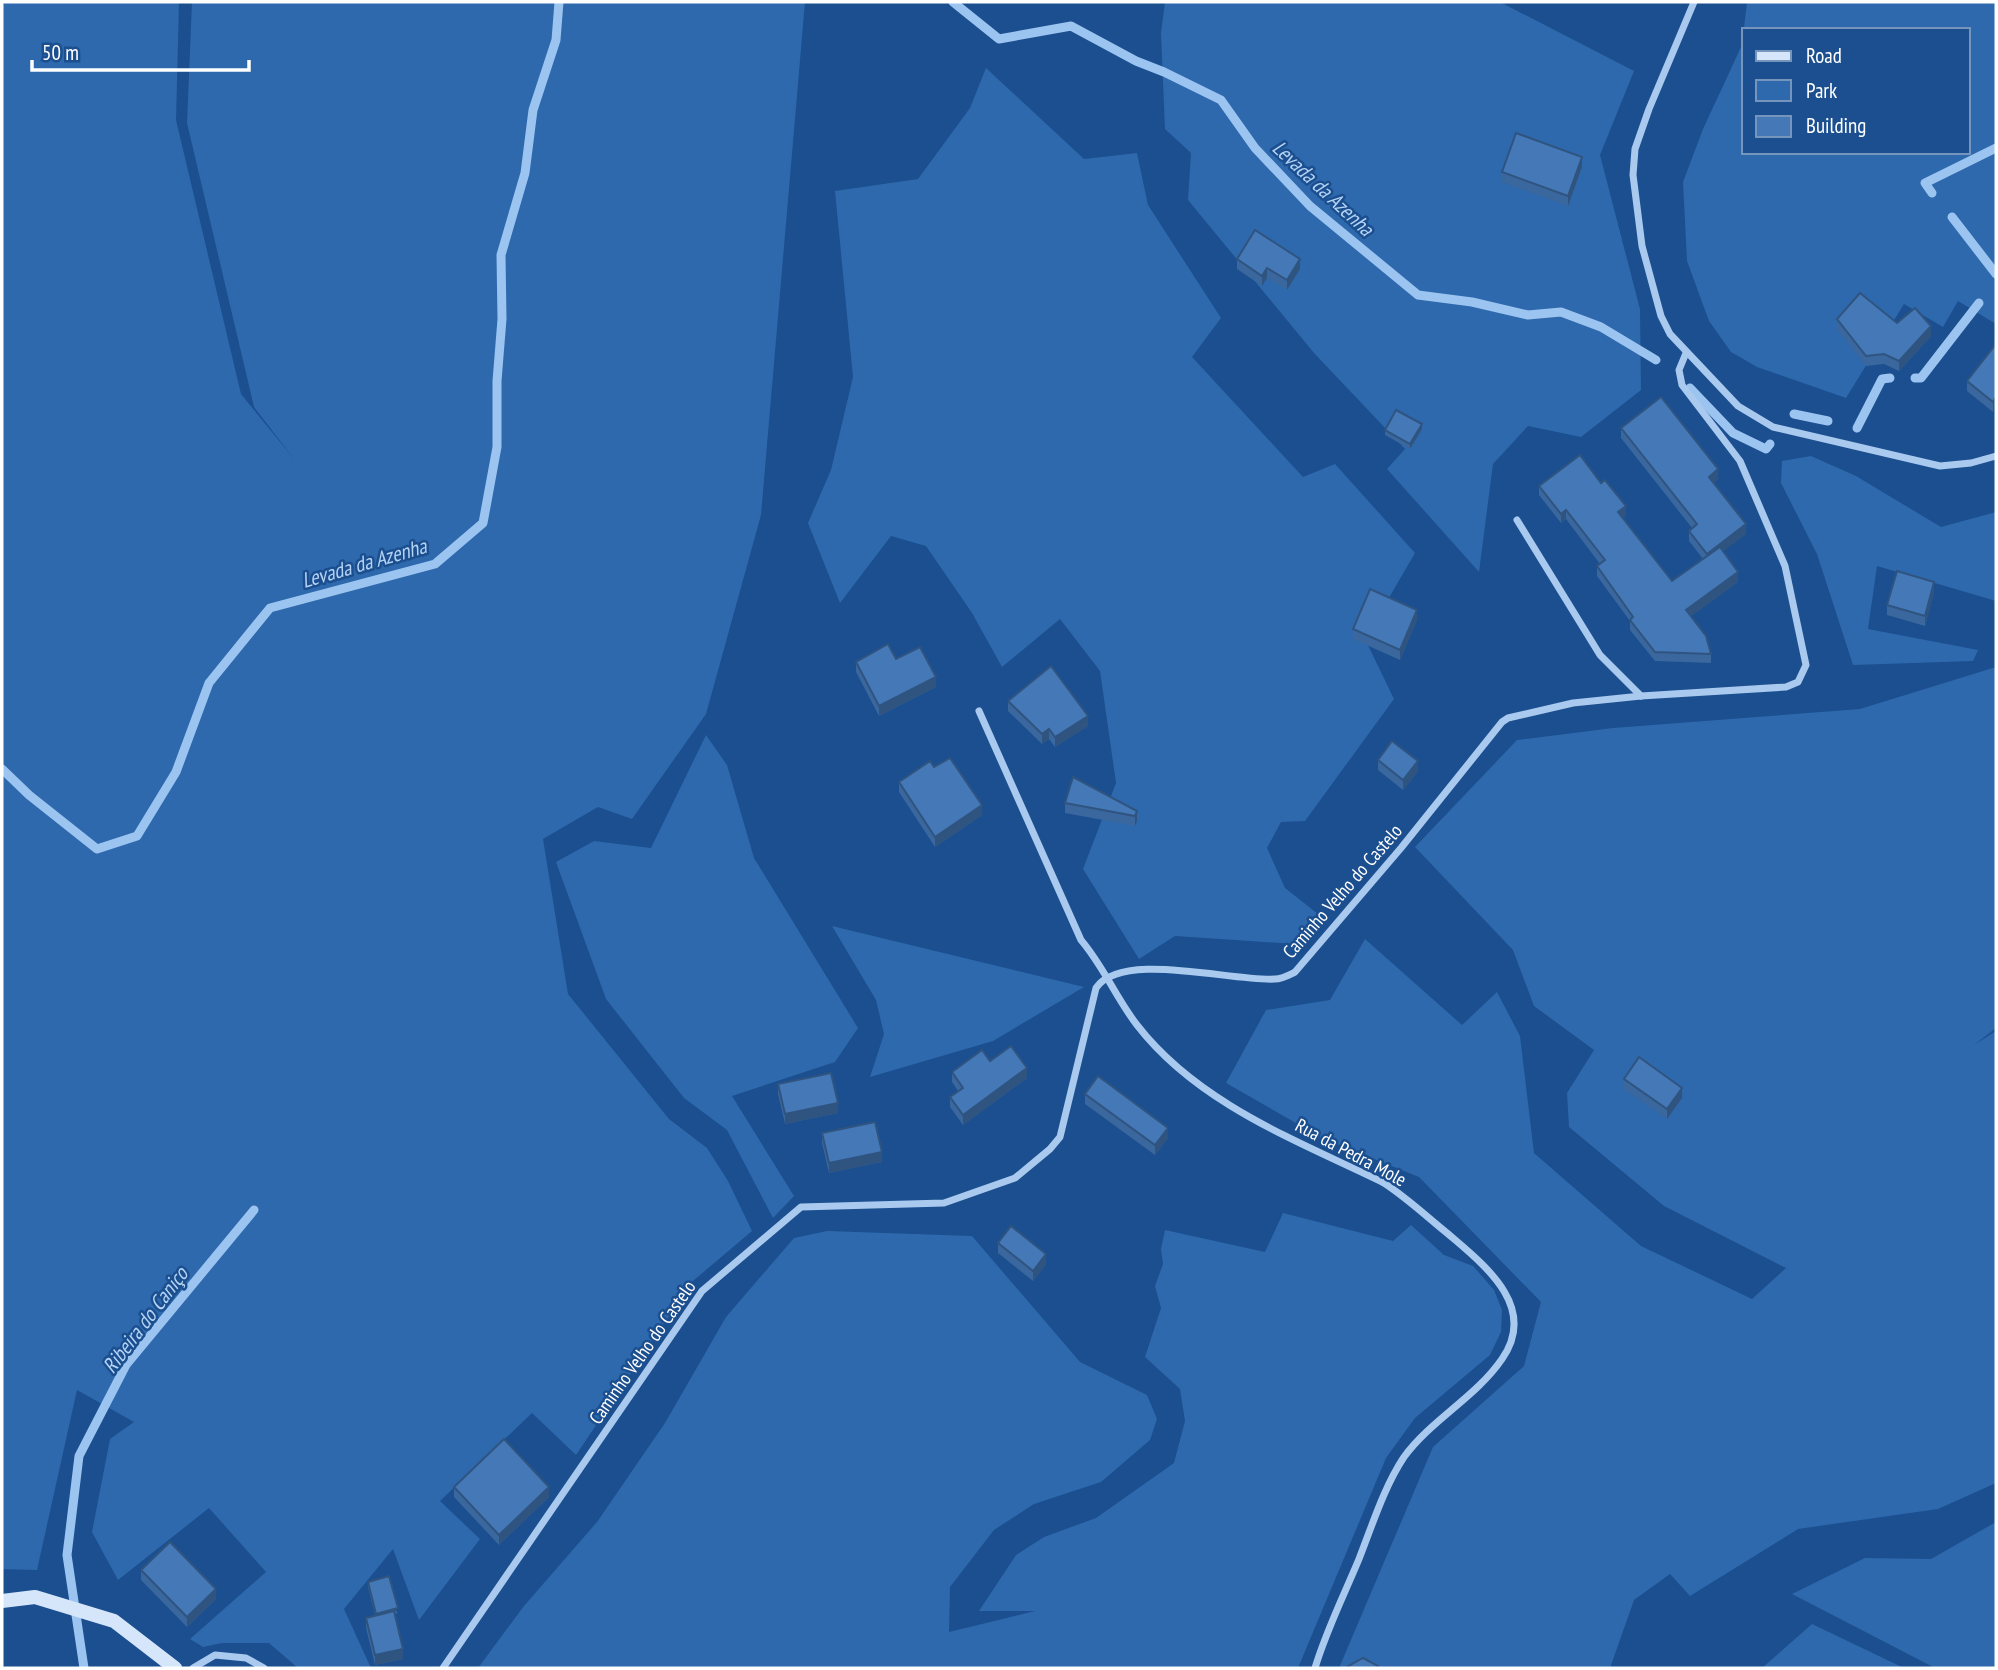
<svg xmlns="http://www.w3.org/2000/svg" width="1998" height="1670" viewBox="0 0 1998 1670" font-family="'PT Sans Narrow',sans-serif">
  <rect width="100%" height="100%" fill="#1b4f8f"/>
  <g fill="#2e69ad" fill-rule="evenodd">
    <polygon points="2,2 179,2 176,120 241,394 294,459 254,407 187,123 192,2 805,2 761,515 706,714 632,819 598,807 543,839 568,994 669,1119 707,1148 728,1181 752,1231 693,1281 576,1455 532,1413 440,1501 480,1539 419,1620 393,1549 344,1609 371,1668 298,1668 269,1643 222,1643 203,1647 190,1639 266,1572 209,1508 118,1580 92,1532 110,1439 134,1422 77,1390 37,1570 2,1569"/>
    <polygon points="1165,2 1500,2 1634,71 1600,155 1640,309 1641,390 1581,437 1528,426 1493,464 1479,572 1387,469 1405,449 1314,353 1188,200 1191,153 1165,129 1161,33"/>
    <path d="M1747 2H1996V324L1958 301 1943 327 1904 304 1846 398 1757 367 1731 352 1709 321 1687 261 1683 182 1703 129 1742 45ZM1744 30H1968V152H1744Z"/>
    <polygon points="986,68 1084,159 1137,153 1148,205 1221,318 1192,357 1303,477 1335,464 1415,553 1365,639 1394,699 1305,821 1281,822 1267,848 1285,888 1318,914 1296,944 1175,936 1139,959 1083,869 1116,783 1100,671 1060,619 1002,667 972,613 926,546 891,536 840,603 808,523 831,470 853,377 835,191 918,179 970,108"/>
    <polygon points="1811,456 1856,476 1941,527 1996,512 1996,601 1877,566 1868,629 1978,650 1973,661 1853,665 1817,554 1781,483 1782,461"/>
    <polygon points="1996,667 1996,1028 1974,1045 1996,1031 1996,1483 1938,1509 1798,1529 1690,1596 1670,1574 1634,1600 1610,1668 1339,1668 1433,1447 1524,1366 1541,1302 1419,1177 1322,1138 1226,1083 1266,1010 1330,1000 1365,939 1462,1025 1497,992 1520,1036 1534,1153 1641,1246 1752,1299 1786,1268 1664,1206 1569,1127 1567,1093 1594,1050 1534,1006 1513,950 1415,847 1517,740 1613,728 1860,709"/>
    <polygon points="706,735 727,765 754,858 858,1028 835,1062 732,1096 794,1196 773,1218 727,1130 684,1098 606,999 556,862 594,841 651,848"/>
    <polygon points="832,926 1084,987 993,1041 870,1077 884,1034 876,1000"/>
    <polygon points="1283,1213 1393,1241 1411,1225 1444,1255 1473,1266 1494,1290 1502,1310 1501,1332 1490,1355 1415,1418 1386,1458 1298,1668 478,1668 524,1606 597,1522 665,1423 726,1317 794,1238 827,1231 972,1236 1080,1362 1147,1395 1157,1419 1150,1440 1101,1482 1034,1504 994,1530 950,1587 949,1632 1035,1611 979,1611 1016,1555 1044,1537 1096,1518 1174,1463 1185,1421 1180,1389 1145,1357 1161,1308 1155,1286 1163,1264 1161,1249 1165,1230 1265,1252"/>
    <polygon points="1996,1522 1996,1668 1935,1668 1792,1594 1865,1558 1931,1559"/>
    <polygon points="1812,1624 1904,1668 1762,1668"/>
  </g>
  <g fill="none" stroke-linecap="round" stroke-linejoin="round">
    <g stroke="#9cc4f0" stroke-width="9">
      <polyline points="953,2 999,39 1071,26 1136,61 1164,72 1221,100 1255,148 1310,206 1418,295 1472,302 1528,315 1561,312 1601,327 1656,360"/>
      <polyline points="1932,193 1925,183 1996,148"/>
      <polyline points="1952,217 1996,274"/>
      <polyline points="1915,378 1921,378 1979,303"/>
      <polyline points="1690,388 1733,433 1766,449 1770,444"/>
      <polyline points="1794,414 1828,421"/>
      <polyline points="1857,428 1882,379 1890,378"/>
      <polyline points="2,769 29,795 97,849 137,836 176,772 209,683 270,608 435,564 483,523 497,447 497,381 502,319 501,255 525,173 533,110 556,40 559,2"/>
      <polyline points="84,1668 67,1555 79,1456 126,1365 254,1210"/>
    </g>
    <g stroke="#a9c9ee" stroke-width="7">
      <polyline points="1694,2 1649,109 1635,149 1633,175 1642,246 1661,316 1670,334 1738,406 1773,427 1940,466 1971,463 1996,456"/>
      <polyline points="1517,520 1600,655 1641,696"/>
      <path d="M979 711 1081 940C1104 967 1116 998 1137 1025 1198 1104 1298 1141 1384 1183 1407 1198 1426 1216 1447 1233 1483 1264 1539 1306 1502 1359 1476 1397 1431 1420 1404 1457 1384 1487 1372 1526 1359 1559 1344 1595 1326 1631 1315 1668"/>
      <polyline points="193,1668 215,1655 246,1658 264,1668"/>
      <path d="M443 1668 702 1291 801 1207 944 1203 1015 1178 1050 1149 1060 1137 1096 988C1122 950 1233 982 1275 979 1282 979 1289 975 1295 972L1401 848 1502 722 1508 718 1573 703 1641 696 1786 687 1798 682 1806 665 1785 566 1740 461 1682 385 1679 370 1686 353"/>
    </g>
    <polyline stroke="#d6e6fa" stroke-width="14" points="2,1601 35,1597 114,1621 175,1668"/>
  </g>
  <g fill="#3a679d">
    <polygon points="1582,167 1568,206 1502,182 1502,172"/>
    <polygon points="1237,259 1300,269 1287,290 1267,278 1262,286 1237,269"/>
    <polygon points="1837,319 1897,323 1931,336 1899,371 1884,364 1866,366 1837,329"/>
    <polygon points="1996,344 1993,412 1967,391 1967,381"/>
    <polygon points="1621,428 1718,479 1714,483 1746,534 1723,551 1738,582 1691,616 1711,654 1711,663 1655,661 1630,630 1630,621 1597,576 1597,566 1600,564 1566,519 1561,523 1539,495 1539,486 1626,516 1623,518 1672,581 1703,559 1689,541 1689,531 1692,528 1621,438"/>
    <polygon points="1422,429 1410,449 1385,435 1385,430"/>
    <polygon points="1934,592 1925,626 1887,615 1887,605"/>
    <polygon points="1417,620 1400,660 1353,639 1353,629"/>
    <polygon points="856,662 936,687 879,716 856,672"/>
    <polygon points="1008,701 1088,726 1055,747 1049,739 1042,744 1008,711"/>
    <polygon points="1378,760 1418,771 1403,790 1378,770"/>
    <polygon points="934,767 982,815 935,847 899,792 899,782"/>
    <polygon points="1065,803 1137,811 1137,821 1135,826 1065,813"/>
    <polygon points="990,1061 1027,1078 963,1125 950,1107 950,1097 958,1091 952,1082 952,1072"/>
    <polygon points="1624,1079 1682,1098 1667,1119 1624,1089"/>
    <polygon points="778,1084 838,1113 785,1124 778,1094"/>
    <polygon points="1085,1094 1168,1138 1155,1155 1085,1104"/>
    <polygon points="822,1133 882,1162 829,1173 822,1143"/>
    <polygon points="998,1243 1046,1264 1033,1281 998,1253"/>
    <polygon points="454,1487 549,1497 499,1545 454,1497"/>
    <polygon points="141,1570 216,1599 187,1627 141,1580"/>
    <polygon points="368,1582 398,1613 395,1614 403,1659 375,1665 366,1628 366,1618 375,1615 368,1587"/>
  </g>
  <g fill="#305480">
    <polygon points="1582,157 1582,167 1568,206 1568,196"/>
    <polygon points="1300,259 1300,269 1287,290 1287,280"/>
    <polygon points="1267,268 1267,278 1262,286 1262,276"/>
    <polygon points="1931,326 1931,336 1899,371 1899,361"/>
    <polygon points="1996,397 1996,407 1993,412 1993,402"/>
    <polygon points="1422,424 1422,429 1410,449 1410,444"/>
    <polygon points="1718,469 1718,479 1709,487 1709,477"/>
    <polygon points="1626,506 1626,516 1618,522 1618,512"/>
    <polygon points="1566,510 1566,519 1561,523 1561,514"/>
    <polygon points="1746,524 1746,534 1707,564 1707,554"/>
    <polygon points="1738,572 1738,582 1686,620 1686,610"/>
    <polygon points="1934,582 1934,592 1925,626 1925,616"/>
    <polygon points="1417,610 1417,620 1400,660 1400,650"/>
    <polygon points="936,677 936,687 879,716 879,706"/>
    <polygon points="1088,716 1088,726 1055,747 1055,737"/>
    <polygon points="1049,729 1049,739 1042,744 1042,734"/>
    <polygon points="1418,761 1418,771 1403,790 1403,780"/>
    <polygon points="982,805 982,815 935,847 935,837"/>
    <polygon points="1137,811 1137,821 1135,826 1135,816"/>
    <polygon points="1027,1068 1027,1078 963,1125 963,1115"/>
    <polygon points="1682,1088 1682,1098 1667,1119 1667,1109"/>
    <polygon points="838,1103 838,1113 785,1124 785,1114"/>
    <polygon points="1168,1128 1168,1138 1155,1155 1155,1145"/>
    <polygon points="882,1152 882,1162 829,1173 829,1163"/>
    <polygon points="1046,1254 1046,1264 1033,1281 1033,1271"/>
    <polygon points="549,1487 549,1497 499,1545 499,1535"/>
    <polygon points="216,1589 216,1599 187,1627 187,1617"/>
    <polygon points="403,1649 403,1659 375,1665 375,1655"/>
  </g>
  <g fill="#4478b7" stroke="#305480" stroke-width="2">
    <polygon points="1516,133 1582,157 1568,196 1502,172"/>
    <polygon points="1255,230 1300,259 1287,280 1267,268 1262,276 1237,259"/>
    <polygon points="1860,293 1897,323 1915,308 1931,326 1899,361 1884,354 1866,356 1837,319"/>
    <polygon points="1996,344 1996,397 1993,402 1967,381"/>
    <polygon points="1661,397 1718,469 1709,477 1746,524 1707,554 1689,531 1697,524 1621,428"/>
    <polygon points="1396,410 1422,424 1410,444 1385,430"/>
    <polygon points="1580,455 1601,483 1605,480 1626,506 1618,512 1672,581 1720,547 1738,572 1686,610 1706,636 1711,654 1655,652 1630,620 1633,617 1597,566 1605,560 1566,510 1561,514 1539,486"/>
    <polygon points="1897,571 1934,582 1925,616 1887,605"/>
    <polygon points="1370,589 1417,610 1400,650 1353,629"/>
    <polygon points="888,644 896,659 920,647 936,677 879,706 856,662"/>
    <polygon points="1051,666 1088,716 1055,737 1049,729 1042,734 1008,701"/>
    <polygon points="1392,741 1418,761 1403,780 1378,760"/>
    <polygon points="950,758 982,805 935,837 899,782 930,761 934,767"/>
    <polygon points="1073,777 1137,811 1135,816 1065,803"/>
    <polygon points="1011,1046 1027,1068 963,1115 950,1097 963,1088 952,1072 982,1050 990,1061"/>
    <polygon points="1639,1057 1682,1088 1667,1109 1624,1079"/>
    <polygon points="831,1073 838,1103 785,1114 778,1084"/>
    <polygon points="1098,1076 1168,1128 1155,1145 1085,1094"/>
    <polygon points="875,1122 882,1152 829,1163 822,1133"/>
    <polygon points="1011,1226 1046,1254 1033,1271 998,1243"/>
    <polygon points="504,1439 549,1487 499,1535 454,1487"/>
    <polygon points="170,1542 216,1589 187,1617 141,1570"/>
    <polygon points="389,1576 398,1608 376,1614 368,1582"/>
    <polygon points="394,1611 403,1649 375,1655 366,1618"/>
    <polygon points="1363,1658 1378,1666 1378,1668 1345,1668"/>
  </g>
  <g text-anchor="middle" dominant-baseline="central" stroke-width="5" stroke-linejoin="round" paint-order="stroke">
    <g font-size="19" fill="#fff" stroke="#1b4f8f">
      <text transform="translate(1342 891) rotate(-49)">Caminho Velho do Castelo</text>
      <text transform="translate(1351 1152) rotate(28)">Rua da Pedra Mole</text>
      <text transform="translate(642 1352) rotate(-55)">Caminho Velho do Castelo</text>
    </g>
    <g font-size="21" font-style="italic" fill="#b5d3f5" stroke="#1b4f8f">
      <text transform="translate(1323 188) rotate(43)">Levada da Azenha</text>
      <text transform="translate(364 563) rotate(-16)">Levada da Azenha</text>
      <text transform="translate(145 1320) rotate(-53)">Ribeira do Caniço</text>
    </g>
  </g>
  <rect width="1998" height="1670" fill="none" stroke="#ffffff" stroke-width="7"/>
  <rect x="1742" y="28" width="228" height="126" fill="#1b4f8f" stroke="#7695bc" stroke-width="2"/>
  <rect x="1756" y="51" width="35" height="10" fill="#d6e6fa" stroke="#7695bc" stroke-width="2"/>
  <text x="1806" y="63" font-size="21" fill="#ffffff">Road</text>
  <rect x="1756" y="80" width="35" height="21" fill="#2e69ad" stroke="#7695bc" stroke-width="2"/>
  <text x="1806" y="98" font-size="21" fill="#ffffff">Park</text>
  <rect x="1756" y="116" width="35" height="21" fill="#4478b7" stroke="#7695bc" stroke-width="2"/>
  <text x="1806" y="133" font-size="21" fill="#ffffff">Building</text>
  <path d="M32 60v10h217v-10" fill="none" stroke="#ffffff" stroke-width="3.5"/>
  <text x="42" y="60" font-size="21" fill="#ffffff" stroke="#1b4f8f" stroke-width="5" paint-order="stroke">50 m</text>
</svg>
